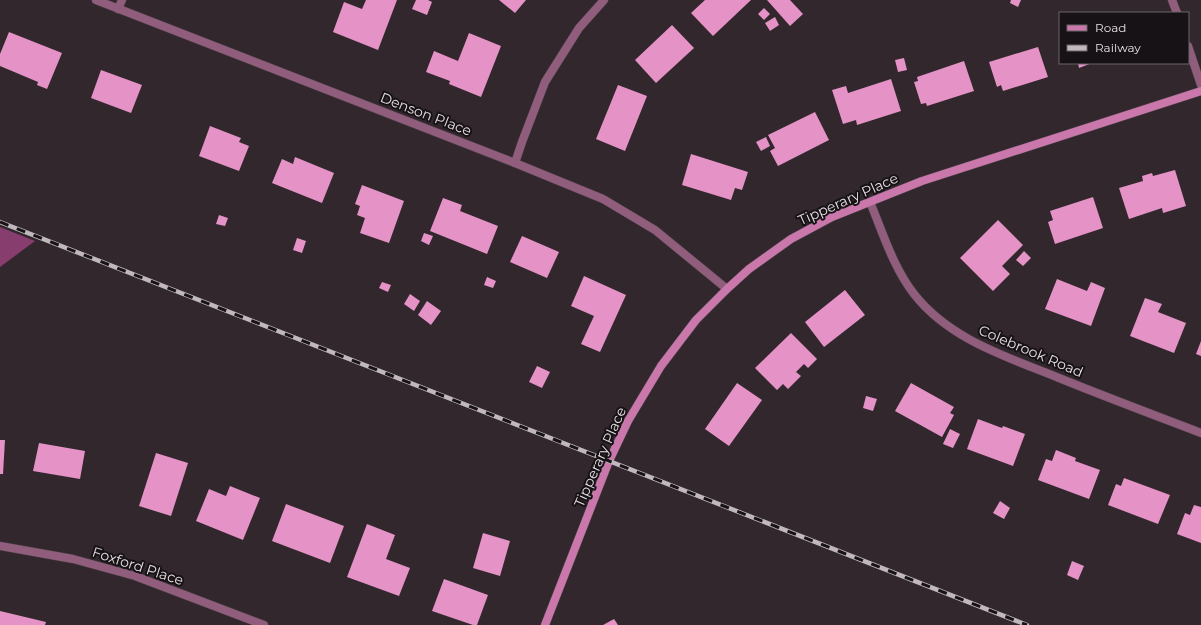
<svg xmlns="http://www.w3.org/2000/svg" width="1201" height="625" viewBox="0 0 1201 625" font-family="Montserrat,sans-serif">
  <rect width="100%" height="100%" fill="#33272e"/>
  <polygon fill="#873d6e" points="0,227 35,241 0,267"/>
  <g fill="#e593c6">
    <polygon points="366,0 397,0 378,50 333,32 344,2 362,9"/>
    <polygon points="416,0 428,0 432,2 427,15 412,9"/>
    <polygon points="499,0 526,0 515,13"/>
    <polygon points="705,0 751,0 713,36 691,13"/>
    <polygon points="767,0 790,0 803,14 790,26"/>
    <polygon points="1011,0 1021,0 1018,7 1010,3"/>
    <polygon points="764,8 770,14 764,20 758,14"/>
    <polygon points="775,17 779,25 770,31 765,23"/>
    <polygon points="672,25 694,48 656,83 635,60"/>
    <polygon points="9,32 62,53 47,89 37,85 38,82 0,66 0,54"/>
    <polygon points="469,33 501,46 481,97 449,84 450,81 426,72 434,51 458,61"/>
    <polygon points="1038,47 1048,77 1003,91 1001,85 997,87 989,62"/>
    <polygon points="904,58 907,70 898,72 895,60"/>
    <polygon points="964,61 974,91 927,106 926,103 921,104 914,82 918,81 917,77"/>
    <polygon points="1078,63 1092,63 1079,68"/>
    <polygon points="101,70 142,85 131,113 91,98"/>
    <polygon points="891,79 901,111 857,125 856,120 843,124 832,90 846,86 848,93"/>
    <polygon points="618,85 647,96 625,151 596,139"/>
    <polygon points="815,112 829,140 778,166 770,151 775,148 768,135"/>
    <polygon points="210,126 241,138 239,142 249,146 239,171 199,156"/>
    <polygon points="766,137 770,146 761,151 756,142"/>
    <polygon points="691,154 748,172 742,190 735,188 731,200 682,185"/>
    <polygon points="295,157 334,173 322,203 272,183 282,159 293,164"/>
    <polygon points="1175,170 1186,206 1163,213 1162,208 1129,219 1119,188 1143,181 1142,176 1152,173 1153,176"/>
    <polygon points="362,185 404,201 389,243 360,233 365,218 357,215 360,206 355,204"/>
    <polygon points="1093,197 1103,228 1055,244 1048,222 1053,220 1050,211"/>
    <polygon points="443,198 462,205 460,211 498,226 487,254 430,231"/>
    <polygon points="219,215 228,218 225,226 216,224"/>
    <polygon points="998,220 1023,245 1002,266 1010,274 993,291 960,258"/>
    <polygon points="424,233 433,236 429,245 421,241"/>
    <polygon points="522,236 559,252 547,278 510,262"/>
    <polygon points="297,238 306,241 302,253 293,250"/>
    <polygon points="1024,251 1031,258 1023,266 1016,260"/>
    <polygon points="584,276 626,295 600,352 581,344 594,316 571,306"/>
    <polygon points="487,277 496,281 493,288 484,285"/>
    <polygon points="1057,279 1087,291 1091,282 1105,288 1091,326 1045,309"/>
    <polygon points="382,282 391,285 388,292 379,288"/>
    <polygon points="845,290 865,315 824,347 805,322"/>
    <polygon points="410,294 420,301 414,311 404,304"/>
    <polygon points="1145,298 1162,304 1158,312 1186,323 1174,353 1130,336"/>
    <polygon points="427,301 441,311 431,325 418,315"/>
    <polygon points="791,333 817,359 808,368 804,364 796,372 801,376 788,389 783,384 777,390 755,368"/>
    <polygon points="1201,341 1201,356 1196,354"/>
    <polygon points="537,366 550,372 542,388 529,382"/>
    <polygon points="737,383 762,400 729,446 705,429"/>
    <polygon points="911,383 954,407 950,413 954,415 942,437 895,411"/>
    <polygon points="866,396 877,399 873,411 863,408"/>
    <polygon points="978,419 1002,428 1003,426 1025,434 1013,466 967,449"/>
    <polygon points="950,429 960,434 953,448 943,444"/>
    <polygon points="0,440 5,440 3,474 0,474"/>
    <polygon points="39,443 85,451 80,479 33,471"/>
    <polygon points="1056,450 1076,458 1075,461 1100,470 1089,499 1038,480 1046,459 1052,461"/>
    <polygon points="156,453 188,463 171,516 139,506"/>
    <polygon points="1124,478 1170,495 1158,524 1108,505 1116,484 1121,486"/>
    <polygon points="230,486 260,498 243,540 196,521 209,489 226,496"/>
    <polygon points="1000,501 1010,508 1004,519 993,513"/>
    <polygon points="286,504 344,526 330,563 272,541"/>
    <polygon points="1194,505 1201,507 1201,543 1177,534 1185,513 1190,515"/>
    <polygon points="367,524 395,535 386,559 410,568 399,596 347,577"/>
    <polygon points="483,533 510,541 500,576 473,568"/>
    <polygon points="1072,561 1084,566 1078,580 1067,575"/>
    <polygon points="444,579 488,595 477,625 473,625 432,611"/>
    <polygon points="0,611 46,622 45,625 0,625"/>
    <polygon points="614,619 618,625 603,625"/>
  </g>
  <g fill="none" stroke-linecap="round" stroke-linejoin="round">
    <g stroke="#50444b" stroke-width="9">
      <g id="street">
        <polyline points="96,0 515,163 603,199 655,230 727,289"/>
        <polyline points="1172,0 1177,13"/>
        <polyline points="118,9 122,0"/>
        <polyline points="1188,46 1201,85"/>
        <polyline points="515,163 522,142 545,82 579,28 604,0"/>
        <path d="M870 202C883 233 893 267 914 294 950 340 1008 357 1059 378 1106 397 1154 415 1201 433"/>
        <polyline points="0,546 73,559 135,576 264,625"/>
      </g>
    </g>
    <g stroke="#50444b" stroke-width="9">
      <polyline id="secondary" points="545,625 609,461 628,421 661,366 696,320 727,289 749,269 791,239 832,217 922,181 1201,91"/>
    </g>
    <use href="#street" stroke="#915d7d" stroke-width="8"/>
    <use href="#secondary" stroke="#ca78ac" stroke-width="8"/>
    <g stroke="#c0b8bd" stroke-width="4.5">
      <polyline id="rail" points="0,222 1027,625"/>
    </g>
    <use href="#rail" stroke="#171215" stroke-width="3" stroke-dasharray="9" stroke-linecap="butt"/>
  </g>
  <g text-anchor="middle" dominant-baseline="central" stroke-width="4" stroke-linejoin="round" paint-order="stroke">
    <g font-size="14" fill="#e6dee3" stroke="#171215">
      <text transform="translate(426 114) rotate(21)">Denson Place</text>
      <text transform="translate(848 199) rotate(-24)">Tipperary Place</text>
      <text transform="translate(1031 351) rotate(23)">Colebrook Road</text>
      <text transform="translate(600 457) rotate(-66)">Tipperary Place</text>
      <text transform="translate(138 566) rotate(18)">Foxford Place</text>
    </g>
  </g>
  <rect x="1059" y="12" width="130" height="52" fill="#171215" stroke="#6a6467"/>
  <rect x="1067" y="25" width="20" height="6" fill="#ca78ac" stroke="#6a6467"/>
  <text x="1095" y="32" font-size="12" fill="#e6dee3">Road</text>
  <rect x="1067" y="45" width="20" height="6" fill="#c0b8bd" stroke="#6a6467"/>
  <text x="1095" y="52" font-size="12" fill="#e6dee3">Railway</text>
</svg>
